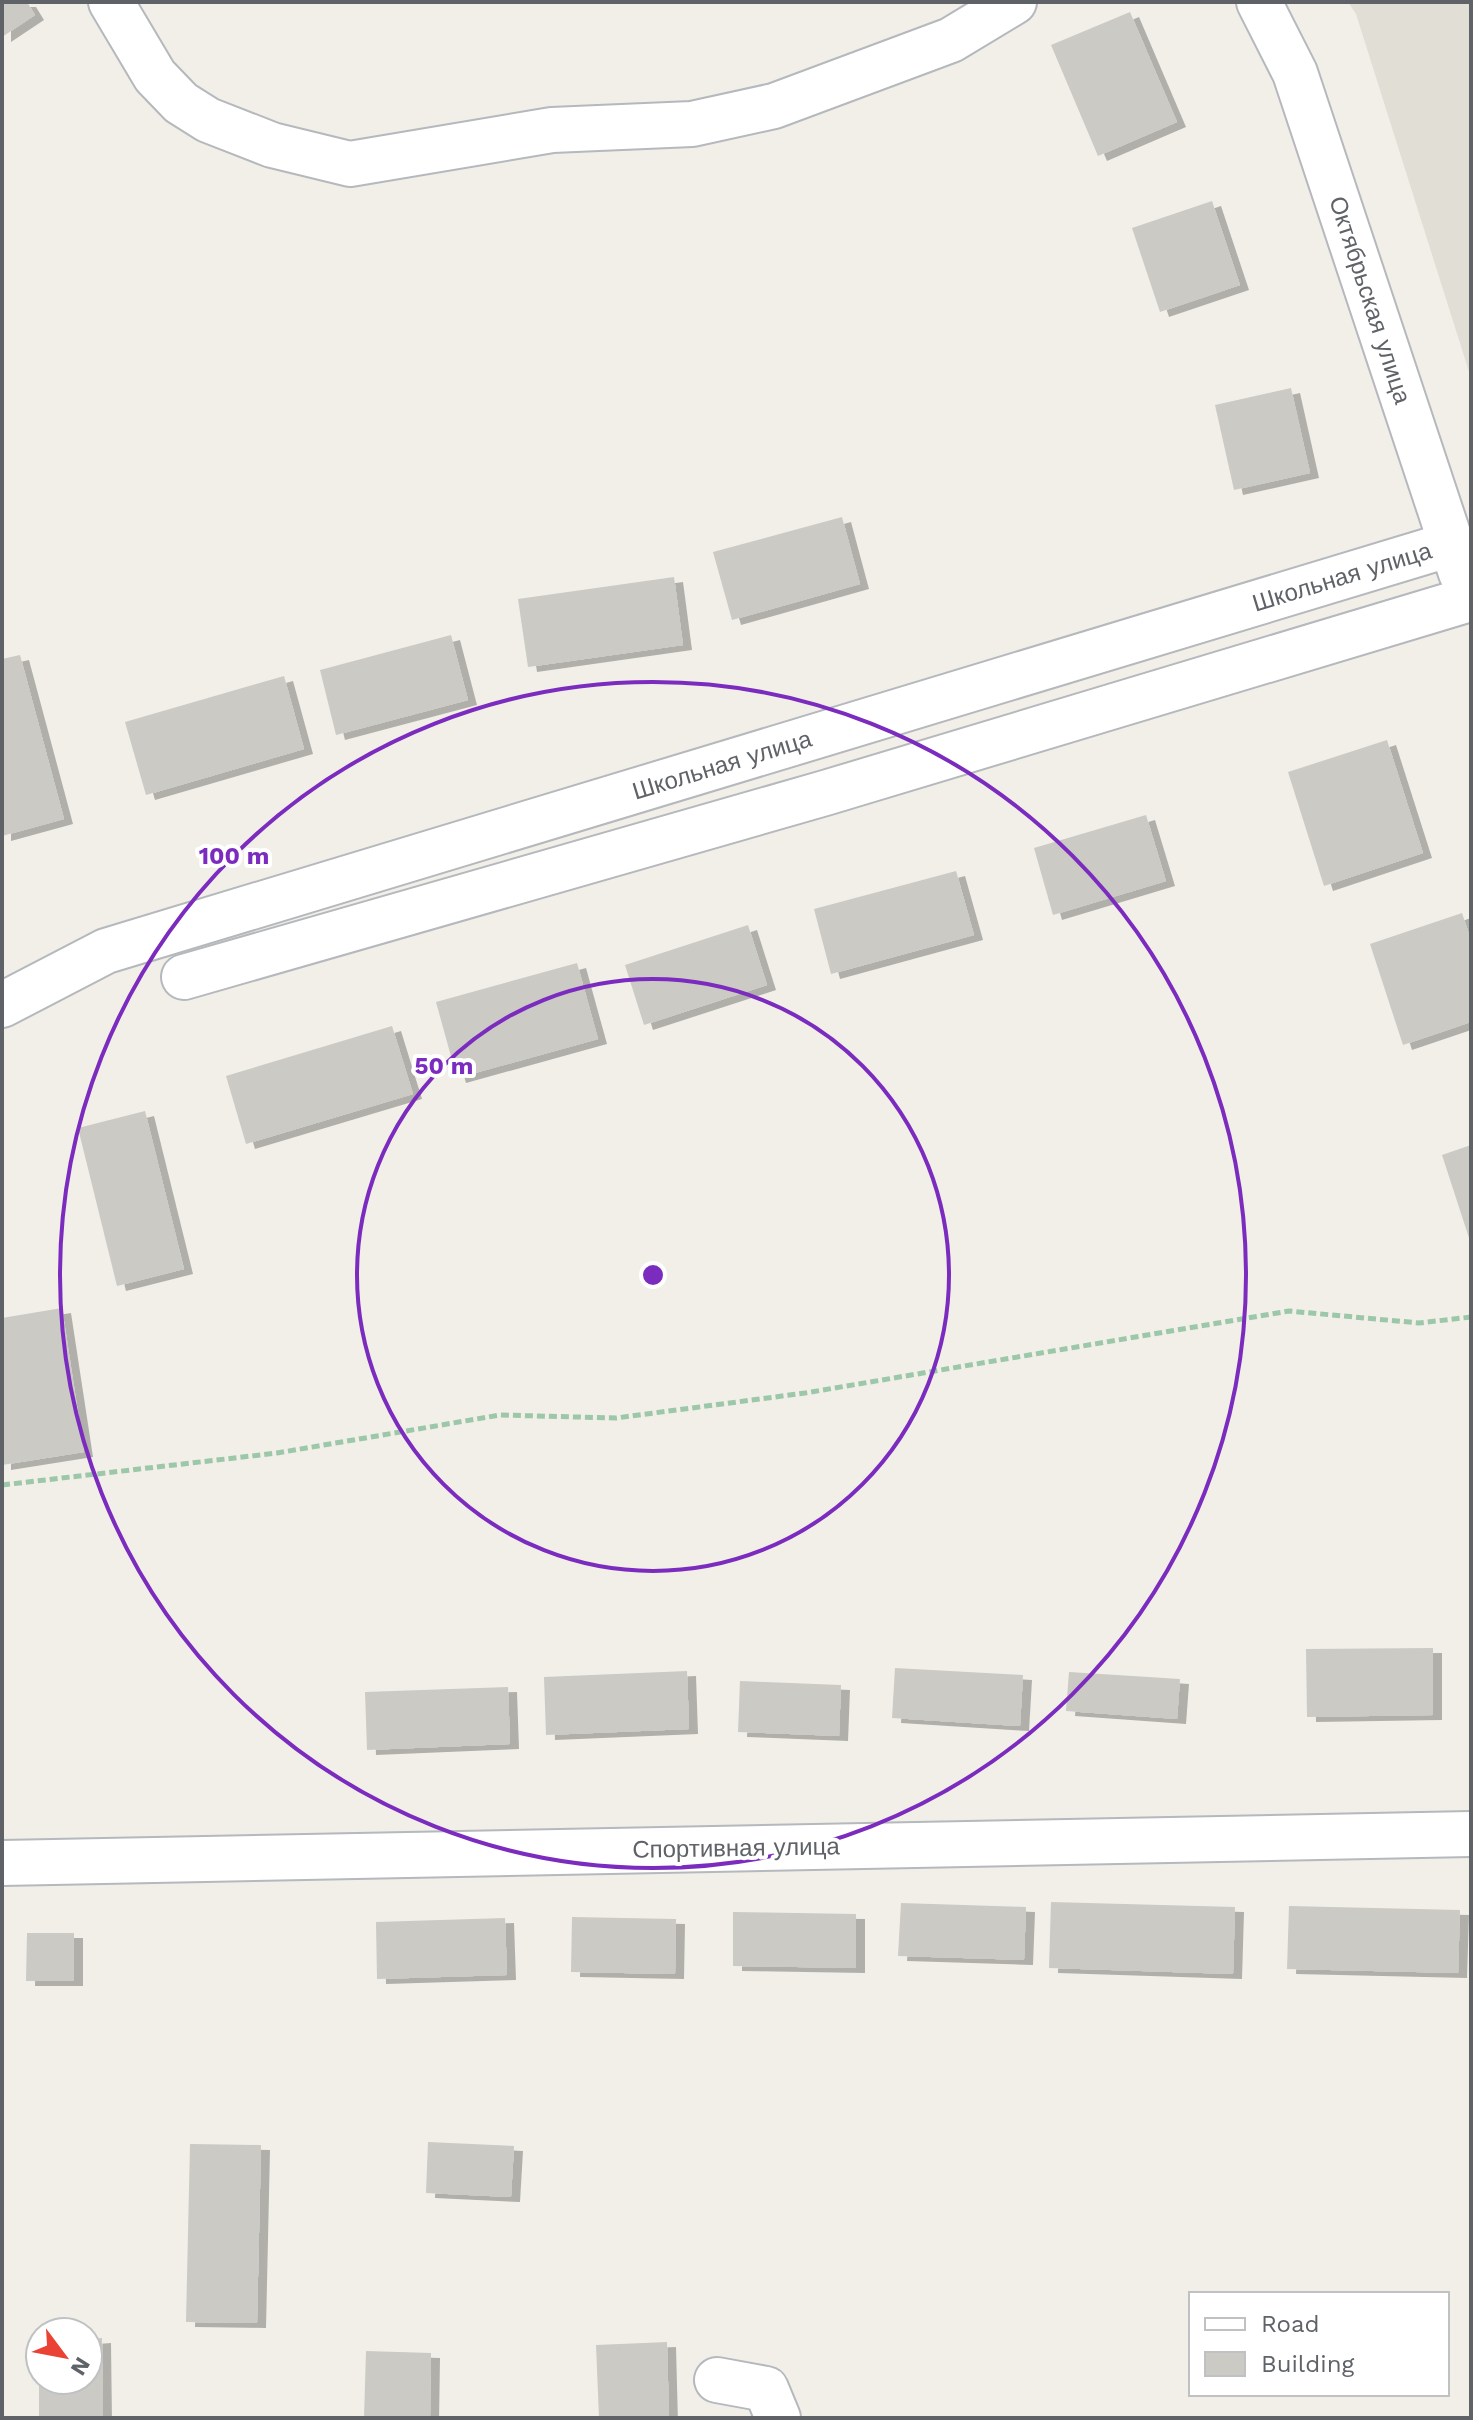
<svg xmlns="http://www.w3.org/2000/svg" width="1473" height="2420" viewBox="0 0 1473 2420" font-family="'Work Sans',sans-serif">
  <defs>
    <filter id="shadow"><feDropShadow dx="9" dy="5" stdDeviation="0" flood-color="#0004"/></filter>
  </defs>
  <rect width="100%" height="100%" fill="#f1efe8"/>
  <polygon fill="#e1ded6" points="1348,2 1471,2 1471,378 1356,14"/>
  <g fill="#cccac5" filter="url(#shadow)">
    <polygon points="2,2 27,2 35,15 2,37"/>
    <polygon points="1130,12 1177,122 1098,156 1051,45"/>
    <polygon points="1212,201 1240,285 1160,312 1132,228"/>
    <polygon points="1291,388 1310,473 1234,490 1215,405"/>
    <polygon points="842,517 860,584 732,620 713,552"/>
    <polygon points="674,577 683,645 528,667 518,599"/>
    <polygon points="451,635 468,700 336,735 320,670"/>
    <polygon points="20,655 64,819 2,836 2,659"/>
    <polygon points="284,676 304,749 146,795 125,722"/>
    <polygon points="1387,740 1423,853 1324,886 1288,772"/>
    <polygon points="1146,815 1166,881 1053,915 1034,848"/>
    <polygon points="956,871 974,935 831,974 814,909"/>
    <polygon points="1462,913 1471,940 1471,1022 1403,1045 1370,944"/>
    <polygon points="748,925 767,985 644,1025 625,965"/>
    <polygon points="577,963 598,1039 457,1078 436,1002"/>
    <polygon points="392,1026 413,1094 246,1144 226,1076"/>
    <polygon points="145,1111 184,1269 117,1286 78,1128"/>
    <polygon points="1471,1145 1471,1241 1470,1241 1442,1155"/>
    <polygon points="62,1308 84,1452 2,1465 2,1318"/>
    <polygon points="1433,1648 1433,1715 1307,1717 1306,1649"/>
    <polygon points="895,1668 1023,1675 1020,1726 892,1718"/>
    <polygon points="687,1671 689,1729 546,1735 544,1677"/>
    <polygon points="1069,1672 1180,1679 1177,1719 1066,1711"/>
    <polygon points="740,1681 841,1685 839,1736 738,1732"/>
    <polygon points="508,1687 510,1744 367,1750 365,1692"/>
    <polygon points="1051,1902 1235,1907 1233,1974 1049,1968"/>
    <polygon points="901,1903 1026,1907 1024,1960 898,1956"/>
    <polygon points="1289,1906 1460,1910 1458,1973 1287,1969"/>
    <polygon points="733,1912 856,1914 856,1968 733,1966"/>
    <polygon points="572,1917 676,1919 675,1974 571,1972"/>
    <polygon points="505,1918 507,1975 377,1979 376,1922"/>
    <polygon points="27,1933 74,1933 74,1981 26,1981"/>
    <polygon points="428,2142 514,2146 511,2197 426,2193"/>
    <polygon points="190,2144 261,2145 257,2323 186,2322"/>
    <polygon points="102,2338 103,2418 39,2418 39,2380 88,2380 88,2339"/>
    <polygon points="667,2342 669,2418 599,2418 596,2345"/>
    <polygon points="366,2351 431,2353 430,2418 364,2418"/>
  </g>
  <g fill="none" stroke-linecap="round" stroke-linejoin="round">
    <g stroke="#b5b8bc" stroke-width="48">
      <g id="minor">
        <polyline points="111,2 155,76 181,103 208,120 272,145 350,164 552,130 692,124 774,106 951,40 1014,2"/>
        <polyline points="1259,2 1295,73 1461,573"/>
        <polyline points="184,977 825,793 1470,599"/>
        <polyline points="2,1005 106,951 1451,544"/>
        <polyline points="2,1863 1471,1834"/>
        <polyline points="717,2380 766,2389 778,2418"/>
      </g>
    </g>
    <polyline stroke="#9cc7a9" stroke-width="5" stroke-dasharray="8 4" stroke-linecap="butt" points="2,1485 277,1453 500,1415 616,1418 805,1393 1289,1311 1419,1323 1471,1317"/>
    <use href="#minor" stroke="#fff" stroke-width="44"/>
  </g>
  <g fill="none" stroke="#7b2cbf" stroke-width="4">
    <circle cx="653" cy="1275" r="296"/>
    <circle cx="653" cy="1275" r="593"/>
  </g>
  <g text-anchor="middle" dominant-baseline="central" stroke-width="8" stroke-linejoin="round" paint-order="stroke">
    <g font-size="24" fill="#5f6368" stroke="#fff">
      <text transform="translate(1370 300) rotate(72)">Октябрьская улица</text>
      <text transform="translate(1342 577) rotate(-17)">Школьная улица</text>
      <text transform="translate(722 765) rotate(-17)">Школьная улица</text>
      <text transform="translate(736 1848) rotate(-1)">Спортивная улица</text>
    </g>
  </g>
  <circle cx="653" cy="1275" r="12" fill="#7b2cbf" stroke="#fff" stroke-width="4"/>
  <g font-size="24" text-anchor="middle" font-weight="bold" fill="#7b2cbf" stroke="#fff" stroke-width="8" stroke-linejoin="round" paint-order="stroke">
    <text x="234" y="864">100 m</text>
    <text x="444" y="1074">50 m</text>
  </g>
  <rect width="1473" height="2420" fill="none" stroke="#5f6368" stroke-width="8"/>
  <rect x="1189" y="2292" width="260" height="104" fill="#ffffff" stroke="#bfc1c3" stroke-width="2"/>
  <rect x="1205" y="2318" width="40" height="12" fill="#ffffff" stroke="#bfc1c3" stroke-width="2"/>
  <text x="1261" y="2332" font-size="24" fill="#5f6368">Road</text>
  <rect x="1205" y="2352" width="40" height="24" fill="#cccac5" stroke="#bfc1c3" stroke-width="2"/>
  <text x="1261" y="2372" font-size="24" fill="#5f6368">Building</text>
  <g transform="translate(64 2356) rotate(122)"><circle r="38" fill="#ffffff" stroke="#bfc1c3" stroke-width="2"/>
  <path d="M0-6L14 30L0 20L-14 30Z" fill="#ea4335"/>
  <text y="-12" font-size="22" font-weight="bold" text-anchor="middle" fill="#5f6368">N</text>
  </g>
</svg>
